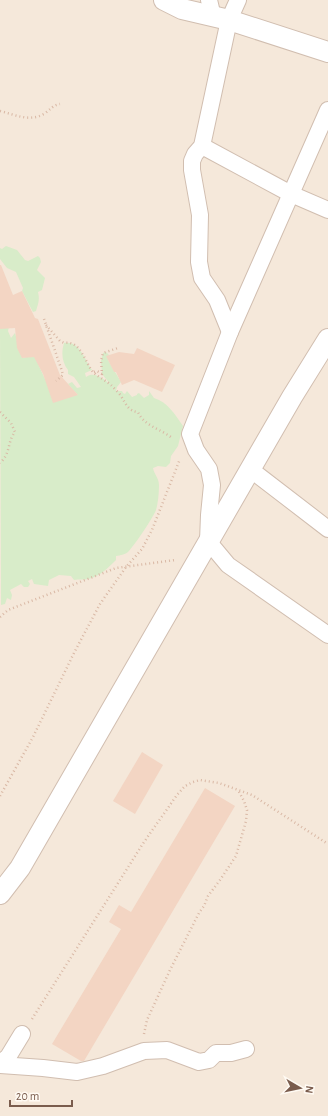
<svg xmlns="http://www.w3.org/2000/svg" width="328" height="1116" viewBox="0 0 328 1116" font-family="'Alegreya Sans',sans-serif">
  <rect width="100%" height="100%" fill="#fdf6ec"/>
  <rect fill="#f5e8da" x="0" y="0" width="328" height="1116"/>
  <g fill="#d8ecc9">
    <path d="M6 246 17 250 25 260 28 261 38 256 40 258 41 262 37 270 45 278 42 290 38 292C40 300 38 304 36 311L33 312 22 291 23 288 16 272 7 268 0 259V248L2 249Z"/>
    <path d="M0 326 9 327 8 331 11 338 15 333C18 341 19 352 23 358L34 355 45 379 78 395 68 384 72 382 77 388 81 387 74 377 68 374V370C62 362 61 353 64 343 80 340 85 361 92 370L85 373 86 377C95 371 103 379 110 384L102 374 101 361 103 353 106 352 109 355 108 360 121 382 117 387 116 391H122L123 393 125 394 127 391 132 397 137 395V394L139 393 144 398 149 395V391L154 398C168 402 175 415 183 426L178 446 171 456 170 463 166 467 158 466 153 468C154 474 159 478 159 485 159 493 158 503 156 510 153 518 134 546 128 552 124 555 121 555 116 556V560C108 568 99 577 88 579 83 580 79 579 74 580L71 576 59 575 49 580 48 586 34 584 32 579 28 581 30 584 28 587H24L21 584 10 590 12 595 11 600 7 598 5 604 1 605Z"/>
  </g>
  <g fill="#f3d5c3">
    <polygon points="0,265 1,265 13,295 22,291 35,318 38,319 60,375 78,395 53,403 43,374 34,357 22,358 17,348 15,328 0,329"/>
    <polygon points="137,348 175,365 162,392 134,380 122,385 116,372 114,372 106,356 119,352 134,354"/>
    <polygon points="142,752 163,765 135,814 113,801"/>
    <polygon points="205,788 235,806 84,1061 81,1061 52,1044 121,929 109,922 119,905 131,912"/>
  </g>
  <g fill="none" stroke-linecap="round" stroke-linejoin="round">
    <g stroke="#d1beb0" stroke-width="18">
      <g id="minor">
        <polyline points="209,0 213,17"/>
        <polyline points="328,110 230,332 190,434 196,450 209,469 212,485 209,515 208,541 228,565 328,635"/>
        <polyline points="202,146 291,194 328,210"/>
        <polyline points="230,332 217,300 202,278 199,262 200,215 192,170 192,161 195,154 202,146 229,20 238,0"/>
        <polyline points="250,469 328,529"/>
        <polyline points="0,1063 8,1057 22,1034"/>
        <polyline points="0,1065 43,1068 77,1072 103,1066 144,1051 167,1050 199,1062 209,1060 216,1053 231,1053 246,1049"/>
      </g>
    </g>
    <g stroke="#d1beb0" stroke-width="22">
      <g id="tertiary">
        <polyline points="164,0 182,9 229,20 328,52"/>
        <polyline points="0,894 20,868 292,397 328,339"/>
      </g>
    </g>
    <g stroke="#d9b8a5" stroke-width="2.5" stroke-dasharray="1 3" stroke-linecap="butt">
      <path d="M0 111C16 115 29 122 44 114 50 110 53 105 60 104"/>
      <polyline points="44,319 62,371 63,375 56,381"/>
      <path d="M46 325 60 341 64 343C81 340 85 363 93 372 98 377 105 380 111 385 114 388 119 393 121 396 126 404 128 411 138 412 144 426 161 429 172 438"/>
      <polyline points="94,372 97,371 102,374 101,361 103,353 118,348"/>
      <path d="M0 412 11 423 15 432C7 442 11 453 0 463"/>
      <polyline points="0,617 8,610 116,568 175,560"/>
      <polyline points="0,796 33,737 75,651 100,604 126,567 142,549 152,530 180,459"/>
      <polyline points="32,1019 144,842 177,795 185,786 193,782 200,780 219,783 252,795 328,844"/>
      <polyline points="144,1034 147,1020 170,970 199,913 204,906 208,896 220,880 236,856 246,821 247,810 244,801 238,790"/>
    </g>
    <use href="#minor" stroke="#fff" stroke-width="16"/>
    <use href="#tertiary" stroke="#fff" stroke-width="20"/>
  </g>
  <g transform="translate(300 1088) rotate(99)" stroke="#fffaf3" stroke-width="3" paint-order="stroke">
  <path d="M0-3L7 15L0 10L-7 15Z" fill="#7a5c4d"/>
  <text y="-6" font-size="11" font-weight="bold" text-anchor="middle" fill="#7a5c4d">N</text>
  </g>
  <path d="M10 1100v6h62v-6" fill="none" stroke="#7a5c4d" stroke-width="2"/>
  <text x="16" y="1100" font-size="12" fill="#7a5c4d" stroke="#fffaf3" stroke-width="3" paint-order="stroke">20 m</text>
</svg>
